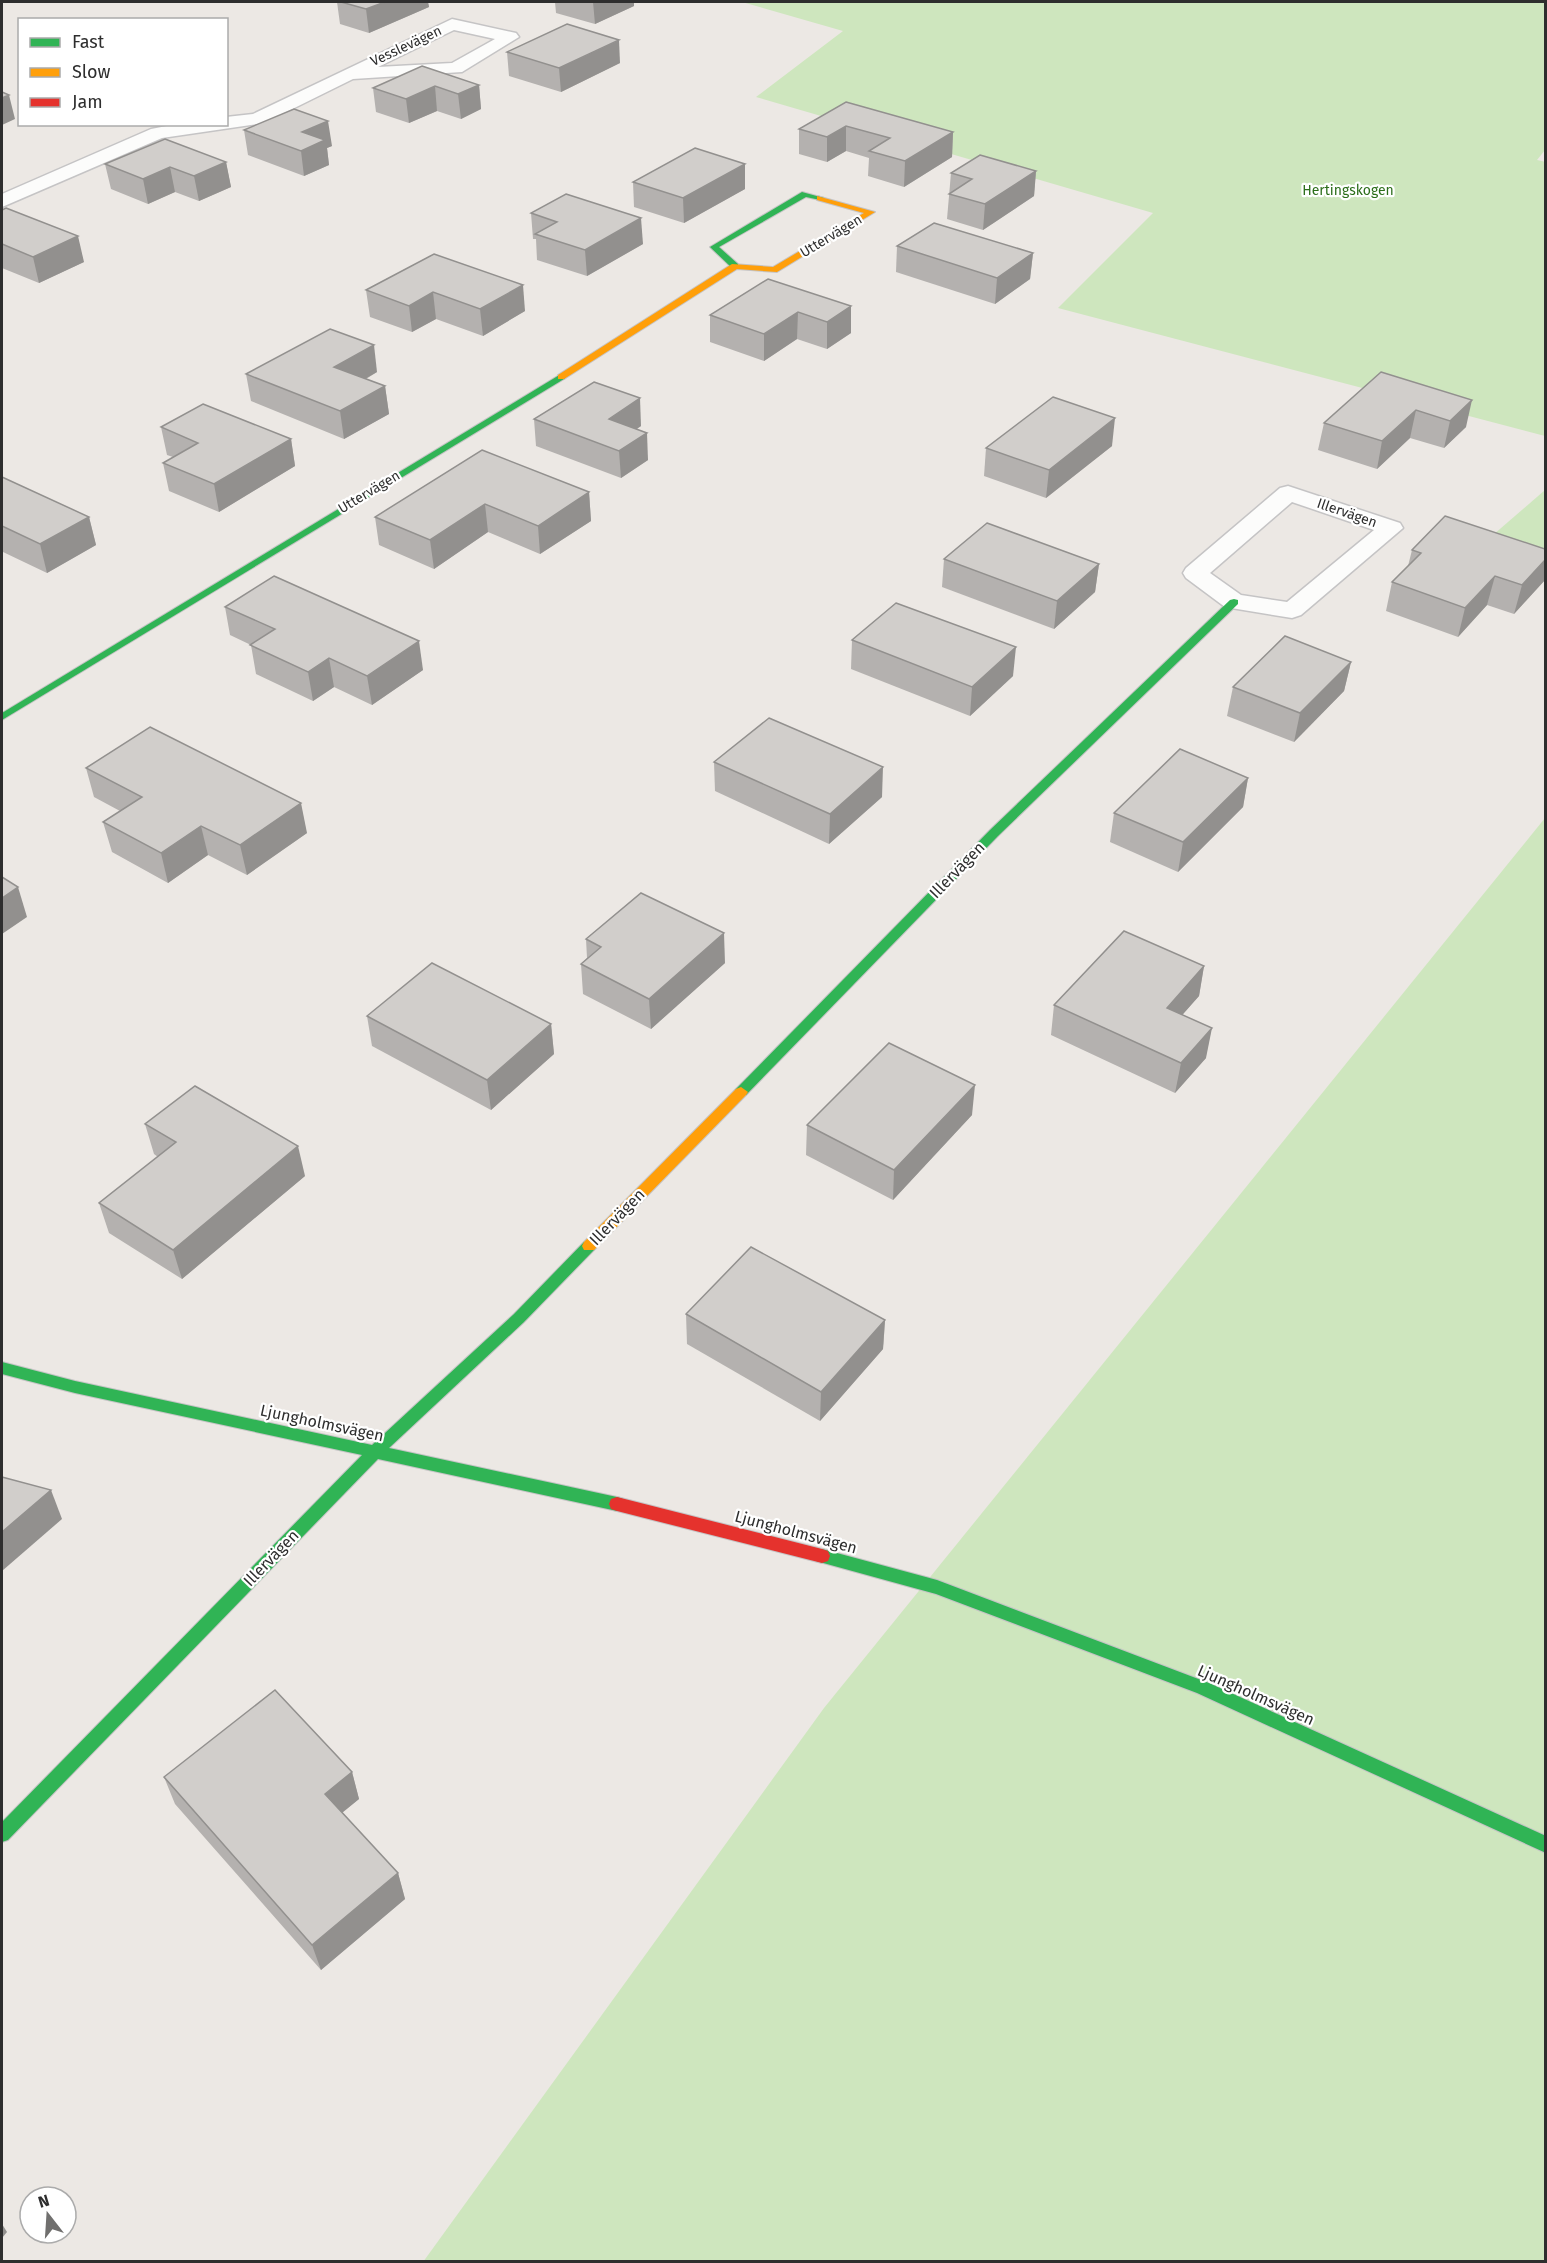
<svg xmlns="http://www.w3.org/2000/svg" width="1547" height="2263" viewBox="0 0 1547 2263" font-family="'Fira Sans',sans-serif">
  <rect width="100%" height="100%" fill="#ece8e4"/>
  <g fill="#cee6be">
    <polygon points="742,2 1545,2 1545,150 1537,160 1546,162 1545,436 1058,308 1153,213 756,97 843,31"/>
    <polygon points="1545,490 1545,560 1493,535"/>
    <polygon points="1545,818 1545,2261 423,2262 824,1708"/>
  </g>
  <g fill="none" stroke-linecap="round" stroke-linejoin="round">
    <g stroke="#c5c4c5" stroke-width="3">
      <g id="street">
        <path d="M452 19 516 33 519 37 462 72 353 79 264 123 162 138 2 207V194L151 129 177 124H226V117L253 114ZM454 30 495 39 452 63 378 67Z"/>
        <path d="M1288 486 1400 523 1403 528 1301 615 1292 618 1225 607 1186 578 1183 573 1186 568 1280 488ZM1292 502 1374 530 1287 602 1241 595 1210 573Z"/>
      </g>
    </g>
    <g stroke="#c5c4c5" stroke-width="2">
      <g id="fast">
        <polygon points="802,192 824,198 820,200 806,197 719,247 738,264 738,268 732,268 710,247"/>
        <polygon points="561,374 566,377 564,379 2,720 2,713"/>
        <polygon points="1234,599 1238,600 1238,604 998,836 746,1095 736,1095 734,1092 736,1089 990,830 1230,600"/>
        <polygon points="589,1241 594,1242 596,1246 594,1250 524,1322 389,1448 617,1497 623,1499 625,1504 623,1509 617,1511 378,1459 8,1840 2,1842 2,1822 362,1455 75,1393 2,1374 2,1362 75,1381 372,1445 514,1314 584,1242"/>
        <polygon points="822,1549 937,1580 1209,1683 1546,1836 1546,1853 1197,1693 936,1594 816,1561 814,1556 816,1551"/>
      </g>
    </g>
    <g stroke="#c5c4c5" stroke-width="2">
      <g id="slow">
        <polygon points="817,196 875,212 777,272 737,269 564,379 558,379 558,375 732,264 773,267 864,213 817,200"/>
        <polygon points="741,1087 748,1092 746,1095 594,1250 584,1250 582,1246 584,1242 736,1089"/>
      </g>
    </g>
    <g stroke="#c5c4c5" stroke-width="2">
      <polygon id="jam" points="617,1497 822,1549 828,1551 830,1556 828,1561 822,1563 617,1511 611,1509 609,1504 611,1499"/>
    </g>
    <use href="#street" fill="#fcfcfb" fill-rule="evenodd"/>
    <use href="#fast" fill="#30b455" fill-rule="evenodd"/>
    <use href="#slow" fill="#ff9f0a" fill-rule="evenodd"/>
    <use href="#jam" fill="#e5322d" fill-rule="evenodd"/>
  </g>
  <g fill="#b4b1af">
    <polygon points="337,2 428,2 429,7 369,33 340,24"/>
    <polygon points="555,2 634,2 634,6 595,24 556,13"/>
    <polygon points="507,52 620,63 561,92 509,76"/>
    <polygon points="479,85 481,109 461,119 437,111 409,123 376,112 373,88"/>
    <polygon points="846,102 953,132 952,157 904,187 868,176 869,158 846,151 827,162 799,154 799,129"/>
    <polygon points="244,130 332,146 327,148 329,165 304,176 248,155"/>
    <polygon points="226,162 231,187 199,201 175,192 148,204 111,189 105,164"/>
    <polygon points="745,164 745,189 684,223 634,207 633,182"/>
    <polygon points="1036,171 1034,196 983,230 947,219 951,173"/>
    <polygon points="2,210 84,262 39,283 2,268"/>
    <polygon points="531,213 643,244 587,276 537,260 536,239 533,239"/>
    <polygon points="897,246 1033,253 1030,279 995,304 896,272"/>
    <polygon points="434,254 525,311 483,336 436,319 412,332 370,317 366,290"/>
    <polygon points="851,306 851,333 827,349 797,339 764,361 710,342 710,315"/>
    <polygon points="377,372 366,379 385,386 389,414 344,439 251,401 246,374"/>
    <polygon points="1381,372 1466,427 1444,448 1410,438 1377,469 1318,450 1324,423"/>
    <polygon points="534,419 641,426 637,429 648,460 621,478 536,446"/>
    <polygon points="161,427 291,439 295,466 219,512 169,491 163,463 173,457 167,455"/>
    <polygon points="1112,446 1046,498 984,476 986,448"/>
    <polygon points="2,477 89,517 96,545 47,573 3,552 2,553"/>
    <polygon points="589,492 591,521 540,554 488,532 434,569 379,545 375,517"/>
    <polygon points="1412,550 1545,580 1514,614 1487,605 1458,637 1386,611 1392,582 1408,566"/>
    <polygon points="944,559 1099,564 1095,592 1054,629 942,587"/>
    <polygon points="225,607 423,670 372,705 334,687 313,701 256,674 251,645 230,635"/>
    <polygon points="852,640 1013,676 970,716 851,669"/>
    <polygon points="1351,662 1344,691 1294,742 1227,716 1233,687"/>
    <polygon points="714,762 882,797 829,844 715,791"/>
    <polygon points="86,768 307,833 247,875 208,855 168,883 112,852 103,822 120,811 94,797"/>
    <polygon points="1248,778 1243,807 1178,872 1110,842 1114,813"/>
    <polygon points="586,939 725,963 651,1029 583,994 581,964 587,958"/>
    <polygon points="1204,966 1199,996 1182,1015 1206,1058 1175,1093 1051,1035 1054,1005"/>
    <polygon points="367,1016 551,1024 554,1054 491,1110 372,1046"/>
    <polygon points="972,1115 893,1200 806,1155 807,1125"/>
    <polygon points="145,1124 305,1176 182,1279 109,1233 99,1203 158,1157 154,1154"/>
    <polygon points="686,1314 885,1320 883,1349 820,1421 687,1344"/>
    <polygon points="352,1772 359,1799 342,1813 398,1873 405,1899 321,1970 175,1804 164,1777"/>
  </g>
  <g fill="#92908e">
    <polygon points="385,2 428,2 429,7 369,33 366,9"/>
    <polygon points="593,2 634,2 634,6 595,24"/>
    <polygon points="619,40 620,63 561,92 559,68"/>
    <polygon points="479,85 481,109 461,119 458,94"/>
    <polygon points="435,86 437,111 409,123 406,99"/>
    <polygon points="9,95 15,119 2,125 2,98"/>
    <polygon points="328,121 332,146 327,148 329,165 304,176 301,151 302,132"/>
    <polygon points="846,126 846,151 827,162 827,137"/>
    <polygon points="953,132 952,157 904,187 905,161"/>
    <polygon points="226,162 231,187 199,201 194,176"/>
    <polygon points="745,164 745,189 684,223 683,198"/>
    <polygon points="170,167 175,192 148,204 143,179"/>
    <polygon points="1036,171 1034,196 983,230 985,204"/>
    <polygon points="641,218 643,244 587,276 585,250"/>
    <polygon points="78,236 84,262 39,283 33,257"/>
    <polygon points="1033,253 1030,279 995,304 997,278"/>
    <polygon points="523,285 525,311 483,336 480,309"/>
    <polygon points="433,292 436,319 412,332 409,306"/>
    <polygon points="851,306 851,333 827,349 827,322"/>
    <polygon points="798,312 797,339 764,361 764,334"/>
    <polygon points="374,345 377,372 339,394 334,367"/>
    <polygon points="385,386 389,414 344,439 340,411"/>
    <polygon points="640,398 641,426 610,446 609,419"/>
    <polygon points="1472,400 1466,427 1444,448 1450,421"/>
    <polygon points="1416,410 1410,438 1377,469 1382,441"/>
    <polygon points="1115,418 1112,446 1046,498 1049,470"/>
    <polygon points="647,433 648,460 621,478 619,451"/>
    <polygon points="291,439 295,466 219,512 214,484"/>
    <polygon points="589,492 591,521 540,554 538,526"/>
    <polygon points="485,504 488,532 434,569 430,540"/>
    <polygon points="89,517 96,545 47,573 40,544"/>
    <polygon points="1545,560 1545,580 1514,614 1522,585"/>
    <polygon points="1099,564 1095,592 1054,629 1057,601"/>
    <polygon points="1495,576 1487,605 1458,637 1465,608"/>
    <polygon points="419,641 423,670 372,705 367,676"/>
    <polygon points="1016,647 1013,676 970,716 972,687"/>
    <polygon points="329,658 334,687 313,701 308,672"/>
    <polygon points="1351,662 1344,691 1294,742 1300,713"/>
    <polygon points="883,767 882,797 829,844 830,814"/>
    <polygon points="1248,778 1243,807 1178,872 1183,842"/>
    <polygon points="301,803 307,833 247,875 240,845"/>
    <polygon points="201,826 208,855 168,883 161,853"/>
    <polygon points="18,887 27,917 2,934 2,898"/>
    <polygon points="724,933 725,963 651,1029 649,999"/>
    <polygon points="1204,966 1199,996 1162,1038 1167,1008"/>
    <polygon points="551,1024 554,1054 491,1110 487,1080"/>
    <polygon points="1212,1028 1206,1058 1175,1093 1181,1063"/>
    <polygon points="975,1085 972,1115 893,1200 894,1170"/>
    <polygon points="298,1146 305,1176 182,1279 173,1250"/>
    <polygon points="885,1320 883,1349 820,1421 821,1392"/>
    <polygon points="51,1490 62,1519 2,1571 2,1532"/>
    <polygon points="352,1772 359,1799 333,1820 325,1794"/>
    <polygon points="398,1873 405,1899 321,1970 312,1945"/>
    <polygon points="2,2224 7,2232 2,2238"/>
  </g>
  <g fill="#d1cecb" stroke="#92908e" stroke-width="1.5">
    <polygon points="341,2 385,2 366,9"/>
    <polygon points="567,24 619,40 559,68 507,52"/>
    <polygon points="422,66 479,85 458,94 435,86 406,99 373,88"/>
    <polygon points="2,92 9,95 2,98"/>
    <polygon points="846,102 953,132 905,161 869,151 890,138 846,126 827,137 799,129"/>
    <polygon points="294,109 328,121 302,132 325,140 301,151 244,130"/>
    <polygon points="165,139 226,162 194,176 170,167 143,179 105,164"/>
    <polygon points="695,148 745,164 683,198 633,182"/>
    <polygon points="980,155 1036,171 985,204 949,194 972,179 951,173"/>
    <polygon points="566,194 641,218 585,250 535,234 557,222 531,213"/>
    <polygon points="6,208 78,236 33,257 2,244 2,210"/>
    <polygon points="934,223 1033,253 997,278 897,246"/>
    <polygon points="434,254 523,285 480,309 433,292 409,306 366,290"/>
    <polygon points="768,279 851,306 827,322 798,312 764,334 710,315"/>
    <polygon points="330,329 374,345 334,367 385,386 340,411 246,374"/>
    <polygon points="1381,372 1472,400 1450,421 1416,410 1382,441 1324,423"/>
    <polygon points="594,382 640,398 609,419 647,433 619,451 534,419"/>
    <polygon points="1053,397 1115,418 1049,470 986,448"/>
    <polygon points="203,404 291,439 214,484 163,463 198,443 161,427"/>
    <polygon points="482,450 589,492 538,526 485,504 430,540 375,517"/>
    <polygon points="2,477 89,517 40,544 2,526"/>
    <polygon points="1445,516 1545,549 1545,560 1522,585 1495,576 1465,608 1392,582 1421,553 1412,550"/>
    <polygon points="987,523 1099,564 1057,601 944,559"/>
    <polygon points="274,576 419,641 367,676 329,658 308,672 250,645 275,629 225,607"/>
    <polygon points="896,603 1016,647 972,687 852,640"/>
    <polygon points="1285,636 1351,662 1300,713 1233,687"/>
    <polygon points="769,718 883,767 830,814 714,762"/>
    <polygon points="150,727 301,803 240,845 201,826 161,853 103,822 142,797 86,768"/>
    <polygon points="1180,749 1248,778 1183,842 1114,813"/>
    <polygon points="2,877 18,887 2,898"/>
    <polygon points="641,893 724,933 649,999 581,964 601,947 586,939"/>
    <polygon points="1124,931 1204,966 1167,1008 1212,1028 1181,1063 1054,1005"/>
    <polygon points="432,963 551,1024 487,1080 367,1016"/>
    <polygon points="889,1043 975,1085 894,1170 807,1125"/>
    <polygon points="195,1086 298,1146 173,1250 99,1203 176,1142 145,1124"/>
    <polygon points="751,1247 885,1320 821,1392 686,1314"/>
    <polygon points="2,1477 51,1490 2,1532"/>
    <polygon points="275,1690 352,1772 325,1794 398,1873 312,1945 164,1777"/>
  </g>
  <g text-anchor="middle" dominant-baseline="central" stroke-width="4.5" stroke-linejoin="round" paint-order="stroke">
    <g font-size="14" fill="#2e2e2e" stroke="#fff">
      <text transform="translate(406 46) rotate(-25)">Vesslevägen</text>
      <text transform="translate(831 236) rotate(-31)">Uttervägen</text>
      <text transform="translate(369 492) rotate(-31)">Uttervägen</text>
      <text transform="translate(1347 513) rotate(19)">Illervägen</text>
    </g>
    <g font-size="14" fill="#2c6e1b" stroke="#fff">
      <text x="1348" y="190">Hertingskogen</text>
    </g>
    <g font-size="16" fill="#2e2e2e" stroke="#fff">
      <text transform="translate(957 870) rotate(-46)">Illervägen</text>
      <text transform="translate(617 1217) rotate(-46)">Illervägen</text>
      <text transform="translate(322 1423) rotate(12)">Ljungholmsvägen</text>
      <text transform="translate(796 1532) rotate(15)">Ljungholmsvägen</text>
      <text transform="translate(271 1558) rotate(-46)">Illervägen</text>
      <text transform="translate(1256 1695) rotate(24)">Ljungholmsvägen</text>
    </g>
  </g>
  <rect width="1547" height="2263" fill="none" stroke="#2e2e2e" stroke-width="6"/>
  <rect x="18" y="18" width="210" height="108" fill="#ffffff" stroke="#ababab" stroke-width="1.5"/>
  <rect x="30" y="38" width="30" height="9" fill="#30b455" stroke="#ababab" stroke-width="1.5"/>
  <text x="72" y="48" font-size="18" fill="#2e2e2e">Fast</text>
  <rect x="30" y="68" width="30" height="9" fill="#ff9f0a" stroke="#ababab" stroke-width="1.5"/>
  <text x="72" y="78" font-size="18" fill="#2e2e2e">Slow</text>
  <rect x="30" y="98" width="30" height="9" fill="#e5322d" stroke="#ababab" stroke-width="1.5"/>
  <text x="72" y="108" font-size="18" fill="#2e2e2e">Jam</text>
  <g transform="translate(48 2215) rotate(343)"><circle r="28" fill="#ffffff" stroke="#ababab" stroke-width="1.5"/>
  <path d="M0-4.5L10 22L0 15L-10 22Z" fill="#706f6e"/>
  <text y="-9" font-size="16" font-weight="bold" text-anchor="middle" fill="#2e2e2e">N</text>
  </g>
</svg>
